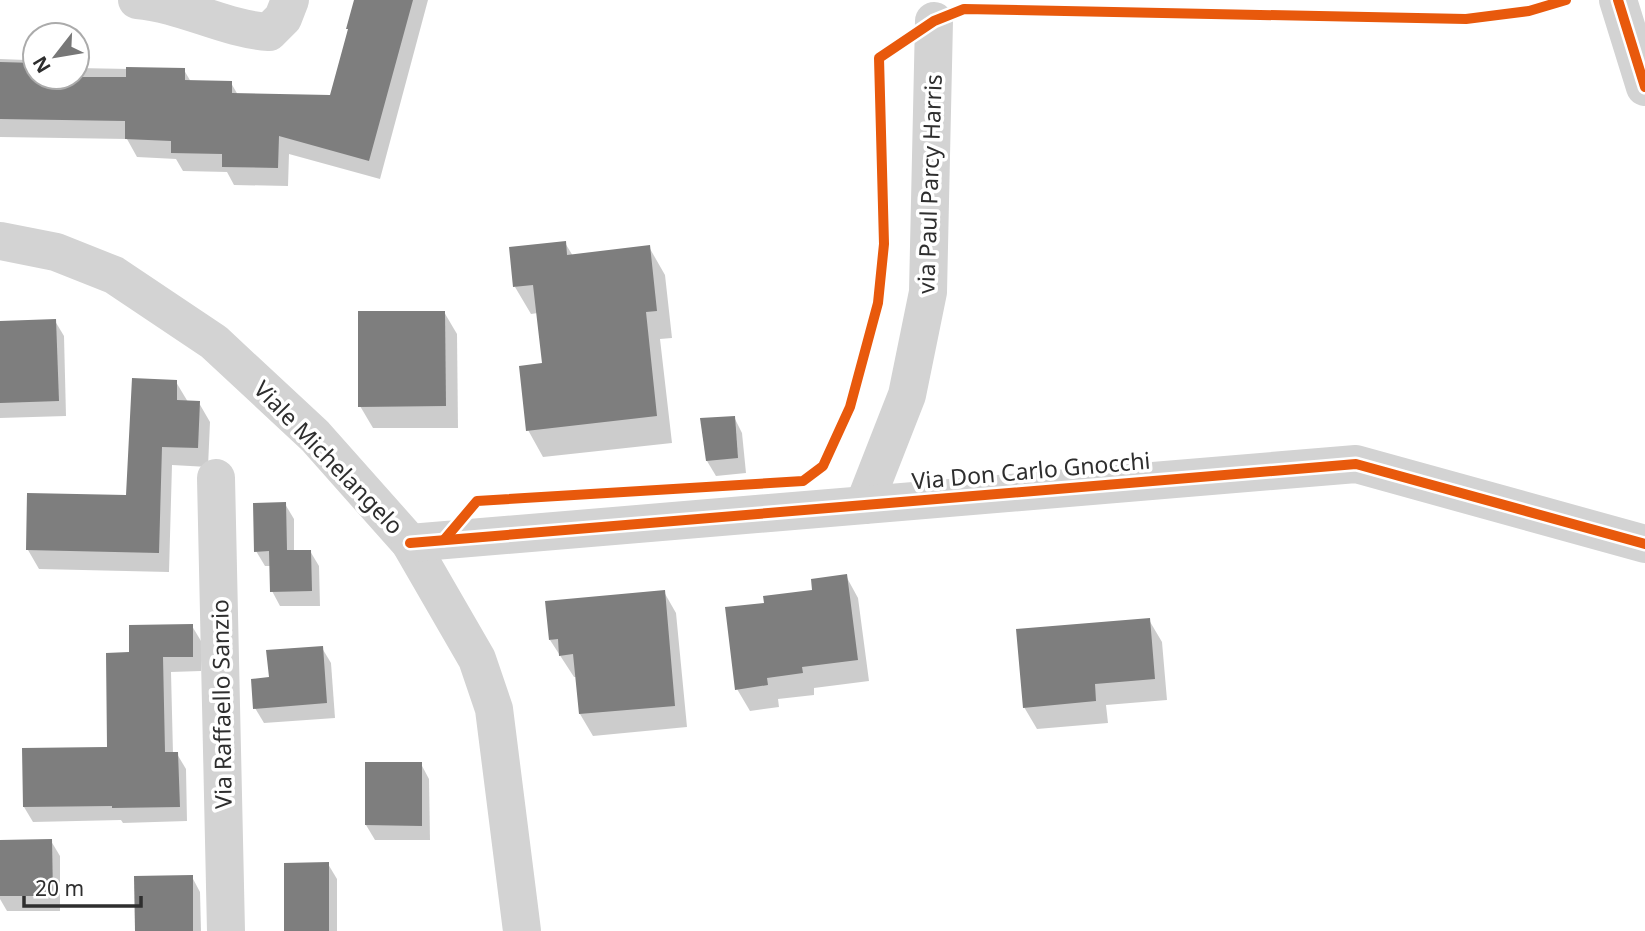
<svg xmlns="http://www.w3.org/2000/svg" width="1645" height="931" viewBox="0 0 1645 931" font-family="'Noto Sans',sans-serif">
  <rect width="100%" height="100%" fill="#fff"/>
  <g fill="#0003">
    <polygon points="356,0 428,0 380,179 289,154 288,186 234,185 227,172 183,171 176,159 137,157 127,139 0,137 0,59 26,60 29,65 35,65 35,77 77,77 77,68 184,70 191,82 231,83 238,95 331,97"/>
    <polygon points="565,243 573,256 649,247 665,275 672,338 660,339 672,443 543,457 528,430 544,365 538,313 531,314 515,287"/>
    <polygon points="444,312 457,334 458,428 373,428 360,406"/>
    <polygon points="55,321 64,336 66,416 0,418 0,323"/>
    <polygon points="176,382 188,402 199,403 210,422 208,467 172,465 169,572 39,569 28,550 128,497"/>
    <polygon points="734,417 742,433 746,473 716,476 707,461 702,420"/>
    <polygon points="285,504 294,519 294,552 310,551 319,566 320,606 280,606 272,591 271,566 265,566 256,551"/>
    <polygon points="846,576 858,598 869,681 814,688 814,695 778,699 779,707 750,711 737,689 766,604 814,591"/>
    <polygon points="664,592 676,613 687,727 593,736 580,714 577,677 574,677 550,640"/>
    <polygon points="1149,620 1162,642 1167,700 1106,705 1108,723 1037,729 1024,707"/>
    <polygon points="192,626 201,641 201,671 171,672 173,754 177,754 186,769 187,821 123,823 121,820 33,822 24,807 109,749 131,654"/>
    <polygon points="322,648 331,663 335,718 264,723 255,708 271,679"/>
    <polygon points="421,764 429,779 430,840 375,840 366,825"/>
    <polygon points="51,841 60,856 60,911 7,911 0,899 0,842"/>
    <polygon points="328,864 337,879 337,931 285,931"/>
    <polygon points="192,877 200,892 201,931 136,931"/>
  </g>
  <g fill="#7e7e7e">
    <polygon points="354,0 413,0 369,161 279,136 278,168 222,167 222,154 171,153 171,141 125,139 125,121 0,119 0,62 35,63 35,77 126,77 126,67 185,68 185,80 232,81 232,93 330,95 348,29 346,29"/>
    <polygon points="566,241 567,255 650,245 657,311 646,312 657,416 526,431 519,366 542,363 533,285 513,287 509,247"/>
    <polygon points="358,311 445,311 446,406 358,407"/>
    <polygon points="56,319 59,401 0,403 0,321"/>
    <polygon points="132,378 177,380 177,400 200,401 198,448 162,447 159,553 26,550 27,493 126,495"/>
    <polygon points="735,416 738,458 706,461 700,418"/>
    <polygon points="286,502 287,550 311,550 312,591 270,592 269,551 254,552 253,503"/>
    <polygon points="847,574 858,660 802,667 803,673 767,678 768,685 735,690 725,607 764,603 763,596 812,590 811,579"/>
    <polygon points="665,590 675,706 579,714 573,654 559,656 558,639 549,640 545,601"/>
    <polygon points="1150,618 1155,679 1095,684 1096,701 1023,708 1016,629"/>
    <polygon points="193,624 193,657 163,657 165,752 178,752 180,807 112,808 112,806 23,807 22,748 107,747 106,653 129,652 129,625"/>
    <polygon points="323,646 327,703 253,709 251,679 269,677 266,650"/>
    <polygon points="365,762 422,762 422,826 365,825"/>
    <polygon points="52,839 53,896 0,896 0,840"/>
    <polygon points="329,862 329,931 284,931 284,863"/>
    <polygon points="193,875 193,931 135,931 134,876"/>
  </g>
  <g fill="none" stroke-linecap="round" stroke-linejoin="round">
    <g stroke="#d3d3d3" stroke-width="38">
      <path d="M137 0C183 4 224 29 269 32L283 18 290 0"/>
      <polyline points="1618,0 1645,87"/>
      <polyline points="0,241 56,252 114,275 214,342 315,436 410,543 477,659 494,709 522,931"/>
      <polyline points="216,478 226,931"/>
      <polyline points="864,505 907,395 928,292 934,21"/>
      <polyline points="410,543 1356,464 1645,544"/>
    </g>
    <g stroke="#fff" stroke-width="15">
      <g id="cycleway">
        <polyline points="1618,0 1645,87"/>
        <polyline points="444,540 477,501 803,481 823,466 850,407 878,303 884,244 879,58 934,21 964,9 1466,19 1529,11 1566,0"/>
        <polyline points="410,543 1356,464 1645,544"/>
      </g>
    </g>
    <use href="#cycleway" stroke="#e8590c" stroke-width="10"/>
  </g>
  <g text-anchor="middle" dominant-baseline="central" stroke-width="7" stroke-linejoin="round" paint-order="stroke">
    <g font-size="23" fill="#2e2e2e" stroke="#fff">
      <text transform="translate(929 184) rotate(-88)">via Paul Parcy Harris</text>
      <text transform="translate(329 457) rotate(46)">Viale Michelangelo</text>
      <text transform="translate(1031 470) rotate(-5)">Via Don Carlo Gnocchi</text>
      <text transform="translate(221 704) rotate(-91)">Via Raffaello Sanzio</text>
    </g>
  </g>
  <g transform="translate(56 56) rotate(239)"><circle r="33" fill="#ffffff" stroke="#ababab" stroke-width="2"/>
  <path d="M0-5L12 26L0 18L-12 26Z" fill="#777777"/>
  <text y="-10" font-size="19" font-weight="bold" text-anchor="middle" fill="#2e2e2e">N</text>
  </g>
  <path d="M24 896v10h117v-10" fill="none" stroke="#2e2e2e" stroke-width="3.5"/>
  <text x="35" y="896" font-size="21" fill="#2e2e2e" stroke="#ffffff" stroke-width="5" paint-order="stroke">20 m</text>
</svg>
